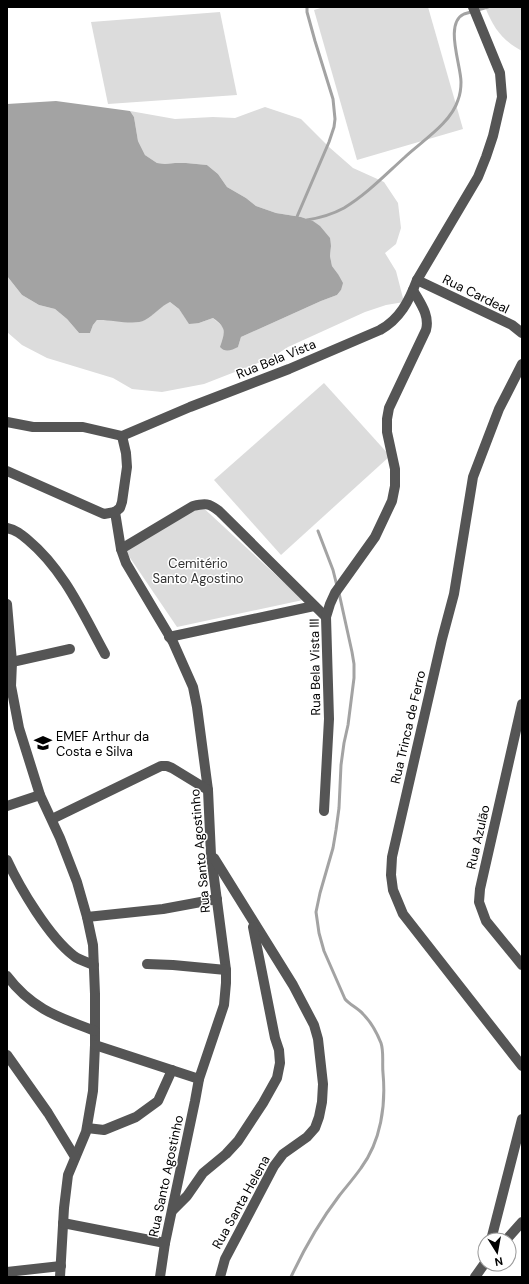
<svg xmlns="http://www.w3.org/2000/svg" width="529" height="1284" viewBox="0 0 529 1284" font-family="'DM Sans',sans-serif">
  <rect width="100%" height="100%" fill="#fff"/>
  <g fill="#dcdcdc">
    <polygon points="324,7 428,7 463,129 357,160 314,10"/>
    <path d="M485 7H522V51C502 40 494 29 485 7Z"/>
    <polygon points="220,12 237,95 108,104 91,22"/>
    <polygon points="265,107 301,119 329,147 353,168 384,182 398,203 401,228 396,244 385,253 396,271 404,302 386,305 365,312 288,347 271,358 204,384 162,392 132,389 113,378 47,358 22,345 7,332 7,276 22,295 39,305 55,309 67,319 79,333 90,333 93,325 97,320 108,319 117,321 152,315 166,303 170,302 179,309 186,319 199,323 213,318 223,327 224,333 238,347 241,337 321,301 337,295 341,290 338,274 332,266 330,256 331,246 313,221 301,217 276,213 256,206 246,198 227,187 218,174 207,165 186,163 175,163 165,164 157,163 145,155 138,141 134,117 130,111 175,119 213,117 235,118"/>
    <polygon points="324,383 390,456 281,555 214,480"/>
    <polygon points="197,502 303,600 177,627 124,549"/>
  </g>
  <path fill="#a3a3a3" d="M56 101 130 111 134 117 138 141 145 155 157 163 165 164 175 163H186L207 165 218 174 227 187 246 198 256 206 276 213 301 217 313 221 320 226 330 238 331 246 330 256 332 266 338 274 343 283 341 290 337 295 321 301 241 337 238 347C232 350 225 353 220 347 225 332 227 328 213 318L199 323 189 324 179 309 170 302C161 306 154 315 145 320 134 326 110 319 97 320L93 325 90 333H79L67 319 55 309 39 305 22 295 7 276V104Z"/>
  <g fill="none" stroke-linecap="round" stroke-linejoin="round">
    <g stroke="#a3a3a3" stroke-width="3">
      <polyline points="296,219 329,142 334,127 335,119 333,99 315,41 307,12 307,7"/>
      <path d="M307 220C319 218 333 214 344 208 367 194 385 175 405 157 422 141 451 123 458 100 460 95 461 88 461 82 461 65 444 23 464 14L488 7"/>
      <polyline points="318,531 333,570 337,586"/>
      <path d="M291 1277C304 1249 320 1221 339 1196 346 1187 354 1178 361 1168 381 1141 386 1105 383 1073 382 1063 384 1052 381 1043 377 1033 371 1022 363 1014 358 1008 350 1005 345 999L324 951 319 933 316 912 320 893 333 848 336 830 339 808 341 765 344 743 348 725 354 678V664L352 652 339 593"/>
    </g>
    <g stroke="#555" stroke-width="10">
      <polyline points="417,280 512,325 522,333"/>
      <polyline points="522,364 499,409 473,477 454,594 442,639 392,857 391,875 393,890 403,914 522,1066"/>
      <polyline points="7,422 33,427 83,427 122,436"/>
      <path d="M122 436 190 407 289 369 380 330C400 319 409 301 417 280L478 177 486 157 493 136 502 97 500 73 473 7"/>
      <polyline points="7,471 104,514 115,512"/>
      <polyline points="115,512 121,549 126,563 173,642 193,687 197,707 208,790 211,855 226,970 226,983 224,1005 199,1079 195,1101 165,1243 160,1277"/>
      <polyline points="115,512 120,508 122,502 127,467 126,453 122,436"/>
      <path d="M7 528C16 530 21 534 28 540 64 570 83 614 105 654"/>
      <path d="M121 549 193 506C205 503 209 503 219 511L326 617"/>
      <polyline points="7,604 12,662 11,686 19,728 40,795 60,838 77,882 87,917 93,945 95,994 95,1045 93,1091 86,1132 68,1175 64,1208 60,1277"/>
      <polyline points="169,637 314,606"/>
      <polyline points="12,662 70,649"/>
      <polyline points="522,704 480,889 479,902 486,921 522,965"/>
      <polyline points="7,806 40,795"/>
      <path d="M324 811 329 719 326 617 330 604 335 593 375 537 392 501 395 486V469L387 432V419L389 408 426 330C430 315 420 303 413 290"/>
      <polyline points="52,819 161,766 167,766 172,768 208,790"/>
      <polyline points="214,858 293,985 314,1025 318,1039 323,1084 322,1102 319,1117 315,1128 307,1137 283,1154 274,1166 225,1259 220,1277"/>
      <path d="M7 860C20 888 49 937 74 956 79 960 87 962 94 965"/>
      <polyline points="87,917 163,909 217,899"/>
      <polyline points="147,964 173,965 226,970"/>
      <path d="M7 976C32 1009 58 1017 95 1031"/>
      <polyline points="95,1045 199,1079"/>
      <polyline points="7,1055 48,1113 75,1157"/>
      <polyline points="87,1128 104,1130 136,1117 158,1101 172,1070"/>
      <polyline points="173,1210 187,1196 203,1173 226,1154 238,1141 263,1103 277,1078 280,1063 279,1050 275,1038 253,927"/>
      <polyline points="63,1223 165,1243"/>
      <polyline points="491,1240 522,1119"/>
      <polyline points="506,1240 522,1222"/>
      <polyline points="7,1272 61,1266"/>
      <polyline points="475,1277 485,1263"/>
    </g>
  </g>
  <defs>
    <g id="school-bare" transform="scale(1.38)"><path d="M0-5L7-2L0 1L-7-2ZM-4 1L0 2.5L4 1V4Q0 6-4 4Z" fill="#000" stroke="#fff" stroke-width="2.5" paint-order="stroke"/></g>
  </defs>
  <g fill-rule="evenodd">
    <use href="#school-bare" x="43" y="743"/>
  </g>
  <g text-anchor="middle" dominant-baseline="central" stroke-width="3" stroke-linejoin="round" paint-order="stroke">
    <g font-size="13" fill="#000" stroke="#fff">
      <text transform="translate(476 294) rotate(26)">Rua Cardeal</text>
      <text transform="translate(276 359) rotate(-22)">Rua Bela Vista</text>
      <text transform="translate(315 667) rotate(-91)">Rua Bela Vista III</text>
      <text transform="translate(408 727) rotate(-77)">Rua Trinca de Ferro</text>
      <text transform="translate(478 837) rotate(-77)">Rua Azulão</text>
      <text transform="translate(200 851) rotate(-95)">Rua Santo Agostinho</text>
      <text transform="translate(166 1176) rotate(-78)">Rua Santo Agostinho</text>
      <text transform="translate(241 1202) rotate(-61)">Rua Santa Helena</text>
    </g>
    <g font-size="13" fill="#333" stroke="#fff">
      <text x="198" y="563">Cemitério<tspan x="198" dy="15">Santo Agostino</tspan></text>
    </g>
    <g font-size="13" fill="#000" stroke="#fff" text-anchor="start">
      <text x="56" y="736">EMEF Arthur da<tspan x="56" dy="15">Costa e Silva</tspan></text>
    </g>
  </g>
  <rect width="529" height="1284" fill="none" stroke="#000000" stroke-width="16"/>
  <g transform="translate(497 1252) rotate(169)"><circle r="19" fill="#ffffff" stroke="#999999"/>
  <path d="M0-3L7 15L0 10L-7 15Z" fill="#000000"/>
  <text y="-6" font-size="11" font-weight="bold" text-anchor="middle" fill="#000000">N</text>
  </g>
</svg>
